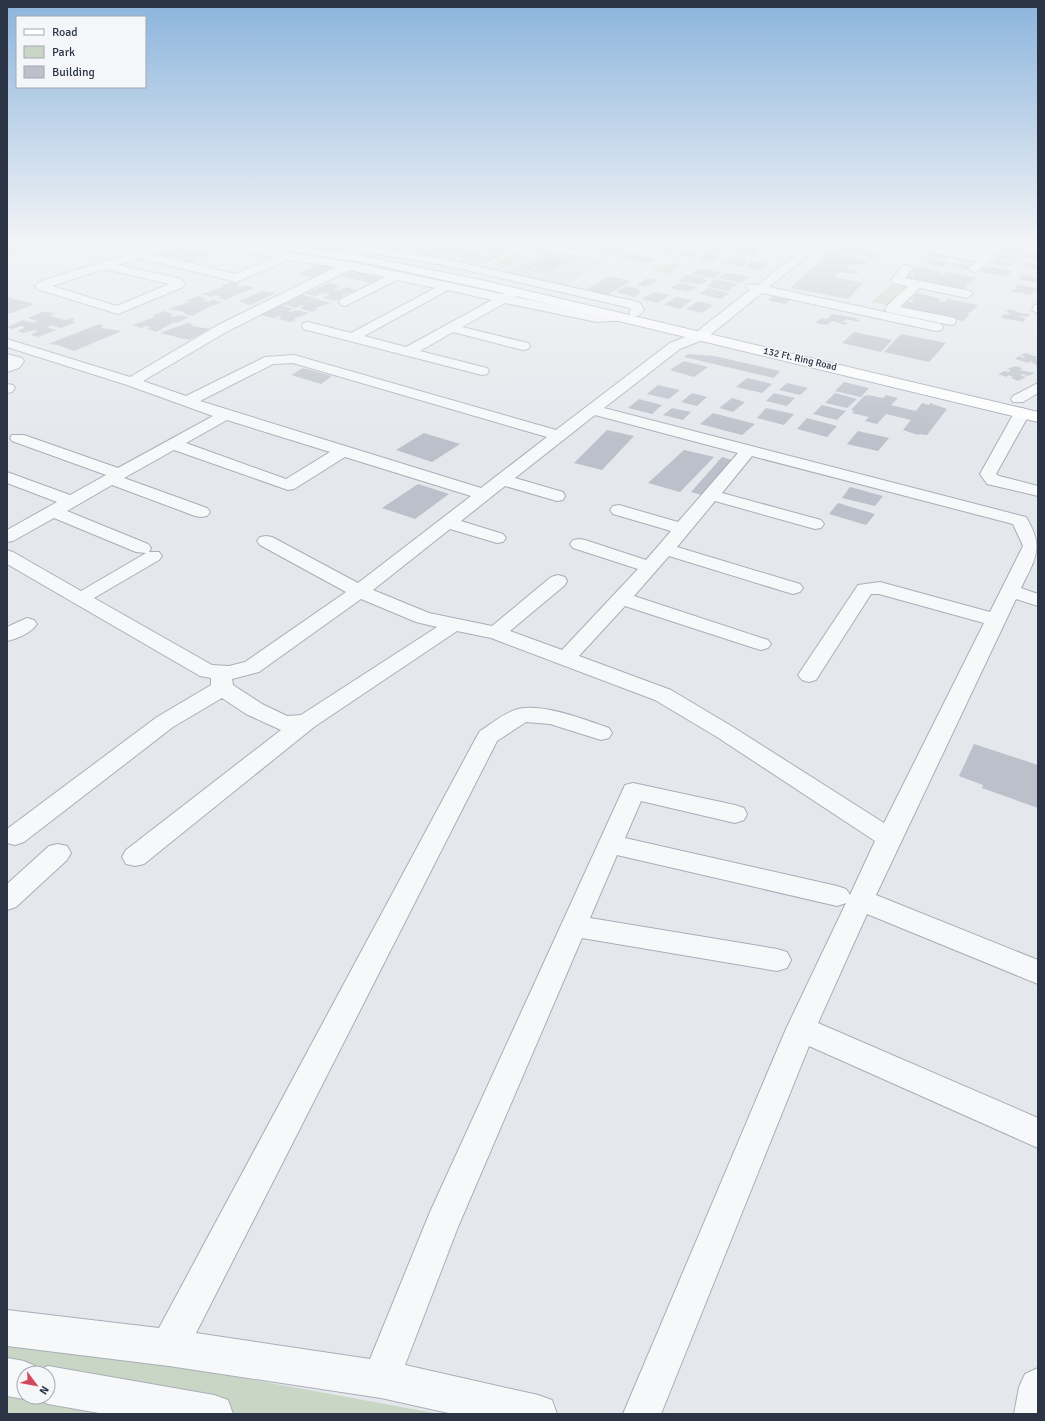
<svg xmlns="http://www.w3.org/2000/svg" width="1045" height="1421" viewBox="0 0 1045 1421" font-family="Signika,sans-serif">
  <rect width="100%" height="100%" fill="#e4e7ec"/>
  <g fill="#d2d6de">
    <polygon points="393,243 480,243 447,261 382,248"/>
    <polygon points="546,247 608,260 564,287 506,271"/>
  </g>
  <g fill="#c9d6c5" fill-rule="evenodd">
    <polygon points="970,243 990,245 981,253 962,250"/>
    <path d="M479 245 529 255 504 269 492 266 509 256C494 253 482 254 467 251Z"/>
    <polygon points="674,263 684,265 668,274 650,270 656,266 663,267"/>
    <polygon points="892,284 911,287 891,306 871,302"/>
    <path d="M7 1335 440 1414H7ZM24 1373H48V1397H24Z"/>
  </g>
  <g fill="#bbc0ca">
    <polygon points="7,243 30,243 7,254"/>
    <polygon points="42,243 107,243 81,251"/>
    <polygon points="517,243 544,243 537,247"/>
    <polygon points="558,243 581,243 575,247"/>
    <polygon points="608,243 633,243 628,247"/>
    <polygon points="642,243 661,243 651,249 636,246"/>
    <polygon points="697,243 701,243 721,247 714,251 691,247"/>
    <polygon points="740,243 762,243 754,249 736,245"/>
    <polygon points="764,243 785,247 778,252 757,248"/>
    <polygon points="840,243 885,244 883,246 873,245 871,247 867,246 863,251 877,254 874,257 858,255 855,259 868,263 866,265 849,264 845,268 859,272 857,274 839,272 835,277 863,283 848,299 790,288"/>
    <polygon points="936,243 955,245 953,247 955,247 952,250 932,247"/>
    <polygon points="1009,243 1030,243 1025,249 1007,246"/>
    <polygon points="666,244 679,246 669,253 656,251"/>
    <polygon points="605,245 625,249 614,255 594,252"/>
    <polygon points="182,246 188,248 184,249 190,250 185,252 191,254 196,252 212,253 203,257 196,256 190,259 196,260 186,263 181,262 184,260 178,259 181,258 157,256 164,252 171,254 177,251 171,250"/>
    <polygon points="737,247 759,251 754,256 731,251"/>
    <polygon points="1006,247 1024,250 1020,256 1002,253"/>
    <polygon points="686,248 701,251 692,257 676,254"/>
    <polygon points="930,251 949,254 944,259 925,255"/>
    <polygon points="469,252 489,257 494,255 500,256 484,264 461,261 465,259 458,257"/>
    <polygon points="707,252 721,255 712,261 698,259"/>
    <polygon points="629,253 656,258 647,263 621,258"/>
    <polygon points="1030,253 1038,254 1038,260 1025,257 1027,255 1031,256 1028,255"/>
    <polygon points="550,254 572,259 549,273 535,270 540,267 535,266 528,270 523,269"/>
    <polygon points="1000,254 1018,257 1014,262 996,258"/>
    <polygon points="959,255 974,258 969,263 953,260"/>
    <polygon points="734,257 747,259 744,262 747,263 741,267 724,263"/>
    <polygon points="930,258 948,262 942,267 925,263"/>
    <polygon points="996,260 1012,263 1008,267 993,264"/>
    <polygon points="754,261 768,264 760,270 745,267"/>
    <polygon points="954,263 972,266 969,270 950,266"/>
    <polygon points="1025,263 1036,265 1038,270 1032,268 1031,269 1021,267 1026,266 1023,264"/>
    <polygon points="321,264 341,268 318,279 298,274"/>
    <polygon points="985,266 1012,271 1008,275 1004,274 1003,276 979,272"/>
    <polygon points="918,267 939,271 939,274 945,275 947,272 976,278 969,284 966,283 965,285 968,285 962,291 903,280 910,274 913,275 915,273 912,272"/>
    <polygon points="698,269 704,270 707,269 721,273 713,278 691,274"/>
    <polygon points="352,271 386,278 375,284 341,276"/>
    <polygon points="727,272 749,277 740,283 718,278"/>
    <polygon points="1022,274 1033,276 1032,278 1035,278 1038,277 1038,283 1017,279 1022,277 1020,276"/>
    <polygon points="687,275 705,278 702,279 708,281 700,285 678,281"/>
    <polygon points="609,276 630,281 607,296 584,291"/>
    <polygon points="648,278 658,280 646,287 636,285"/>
    <polygon points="716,279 738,284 728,291 706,286"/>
    <polygon points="231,282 240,284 236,286 241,287 246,285 255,288 235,295 237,295 226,300 217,298 221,297 215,295 212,297 202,294 223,287 221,286"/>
    <polygon points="329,283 340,286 333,289 339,290 346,287 357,290 340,296 343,297 335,301 323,298 331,294 324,293 316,296 305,294"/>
    <polygon points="679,283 697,287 688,292 670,288"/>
    <polygon points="1018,284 1028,287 1038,288 1034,291 1028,291 1034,292 1030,295 1020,292 1011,292 1017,288 1015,287"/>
    <polygon points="626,286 640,289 637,291 642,292 634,297 616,292"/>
    <polygon points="708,288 729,293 721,299 700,294"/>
    <polygon points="263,291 276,293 250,305 239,301"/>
    <polygon points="654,292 670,295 657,303 641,299"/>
    <polygon points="917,293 939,298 939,301 945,302 948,299 978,305 971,312 968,312 967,313 970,314 963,321 901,308 908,301 912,302 914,300 910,300"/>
    <polygon points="302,295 315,298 310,301 317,299 331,303 315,308 318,309 312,312 300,308 304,306 301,305 296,308 282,304"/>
    <polygon points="774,295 791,299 785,304 768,300"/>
    <polygon points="198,296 207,299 203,301 209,302 213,300 222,302 209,307 192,316 183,313 186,312 168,309 190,302 187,301"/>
    <polygon points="7,297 34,304 12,313 7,313"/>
    <polygon points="676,297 692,300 680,309 664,305"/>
    <polygon points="698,301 713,305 702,313 686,309"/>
    <polygon points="280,305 294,309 288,311 291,312 296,310 309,313 293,319 296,320 290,322 278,319 282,317 279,316 273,318 260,315"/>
    <polygon points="1009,309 1020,313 1030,314 1027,317 1020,316 1019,317 1026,318 1023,322 1001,318 1004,314 1009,315 1010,313 1006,312"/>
    <polygon points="164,311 173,314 169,315 174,317 179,315 189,317 177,323 174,322 156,332 147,329 151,327 145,326 142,328 132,325 155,317 152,316"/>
    <polygon points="42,312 56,313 50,316 65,320 71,318 75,319 72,321 75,323 61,328 51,325 47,327 56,330 38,337 31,335 38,331 34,330 23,333 18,331 25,327 21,326 12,329 7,327 23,320 33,323 37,321 28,318"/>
    <polygon points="832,314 857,318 855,319 860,320 858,322 846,319 843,322 848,323 845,325 832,321 827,325 815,323 821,318 827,319"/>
    <polygon points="187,323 194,325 192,326 210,329 189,340 160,333"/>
    <polygon points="99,324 103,325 101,328 122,331 74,351 58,345 48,344"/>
    <polygon points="854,332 859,333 892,340 881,352 842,343"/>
    <polygon points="901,334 946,343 929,362 884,352"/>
    <polygon points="1025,353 1038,357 1035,359 1038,359 1038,366 1030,361 1028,363 1015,359 1019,356 1024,358 1025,357 1021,355"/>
    <polygon points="688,354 714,356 780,371 774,378 684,357"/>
    <polygon points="684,361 708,367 694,377 670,370"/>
    <polygon points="1015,366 1023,368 1020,370 1035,373 1028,376 1022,374 1020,375 1026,377 1018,381 1011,378 1013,377 1009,375 1006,377 998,374 1005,371 1008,372 1011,370 1007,369"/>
    <polygon points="303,368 332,376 321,384 291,375"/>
    <polygon points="747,378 772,384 762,393 736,387"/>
    <polygon points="844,382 869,388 861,397 835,391"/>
    <polygon points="787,383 808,388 800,395 779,390"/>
    <polygon points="658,385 680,390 669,399 647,394"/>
    <polygon points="692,393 707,397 697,406 681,402"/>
    <polygon points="774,393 795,398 787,406 766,401"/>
    <polygon points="835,393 857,399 847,408 825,403"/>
    <polygon points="868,395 883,398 886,395 898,398 891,405 916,411 922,403 929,405 930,403 947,409 927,435 919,434 918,435 903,430 911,420 886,414 877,424 865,421 869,417 852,413 854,411 851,410 864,396"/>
    <polygon points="732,398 745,402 733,412 719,408"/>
    <polygon points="639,399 662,405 652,414 628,408"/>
    <polygon points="822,405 846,411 837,420 813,414"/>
    <polygon points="672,408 691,412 683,420 663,415"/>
    <polygon points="766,408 794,414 784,425 757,418"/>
    <polygon points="713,413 755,424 742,435 700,424"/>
    <polygon points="807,418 837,426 827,437 797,429"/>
    <polygon points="607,430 634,436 602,470 574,463"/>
    <polygon points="858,431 889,438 878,451 847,444"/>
    <polygon points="424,433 460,444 432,462 396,450"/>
    <polygon points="684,450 714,457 680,492 648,483"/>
    <polygon points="722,457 732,460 702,495 691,492"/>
    <polygon points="418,484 449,494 415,519 382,508"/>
    <polygon points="850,487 883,496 875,506 842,498"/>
    <polygon points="838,503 875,514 866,525 829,514"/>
    <polygon points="974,744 1038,765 1038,808 982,788 983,785 959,776"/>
  </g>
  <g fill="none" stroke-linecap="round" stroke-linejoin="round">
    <g stroke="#a9aeb7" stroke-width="2">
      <g id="minor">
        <path d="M163 243H180L178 245 152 254 235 274 274 257 207 246 201 243H227L350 262 502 294 510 291 514 292 516 295 515 297 597 314H627L628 317 627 320 597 322 505 303 462 327 528 343 530 346 528 349 523 350 453 332 420 351 487 368 489 371 487 374 482 375 303 329 302 326 303 323 308 322 351 333 435 288 397 280 345 306 341 305 339 302 341 299 385 277 349 270 228 331 143 381 186 396 265 357 294 355 556 430 670 343 695 333 750 290 746 287 748 284 758 285 803 249 783 245 781 243H824L769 287 941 324 943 327 941 330 936 331 762 293 705 339 680 349 604 408 1026 517C1045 548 1035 559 1021 588L1038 594V606L1016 599 876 895 1038 960V984L867 914 818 1023 1038 1118V1148L809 1046 661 1414H623L786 1029 846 903 837 906 617 855 590 918 777 949 787 952 791 960 787 968 777 971 582 938 458 1227 405 1365 538 1395 552 1400 557 1414H453L381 1398 169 1366 7 1346V1310L159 1328 477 736 480 731C491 724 503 714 515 710 538 701 586 720 609 728L612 733 609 738 601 740 550 724 526 722 497 741 196 1333 370 1359 430 1212 625 785 633 783 735 805 744 808 747 814 744 820 735 823 641 801 625 838 837 886 846 889 850 895 875 841 717 737 655 700 491 638 457 631 314 727 144 864 135 866 126 864 122 857 126 850 281 730 246 714 222 698 173 727 24 842 15 845 7 843V829L157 717 211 685V678L200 676 7 564V550L13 552 81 591 146 553 136 552 54 518 13 541 7 542V530L57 502 7 483V472L70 495 106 475 12 441 10 438 12 435H24L118 468 213 416 127 385 7 347V339L130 377 218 325 336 267 288 260 236 282 140 258 118 265 181 279 185 284 183 287 118 314 37 289 35 286 41 281ZM105 269 169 284 117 306 52 286ZM448 290 492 300 406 347 364 336ZM293 363 547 437 481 488 200 401 273 364ZM595 415 738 453 678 522 619 505 613 506 610 510 613 514 671 531 646 560 585 540 579 539 573 540 570 544 573 548 638 569 562 650 510 631 565 585 567 581 565 577 558 575 551 577 492 626 429 613 373 590 450 529 497 543 503 542 506 538 503 534 461 521 505 486 557 501 563 500 565 496 563 492 515 478ZM227 420 330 452 286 479 186 443ZM174 450 288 490 294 489 345 457 471 496 358 583 272 537 266 536 260 537 257 541 260 545 346 592 245 662 229 666 212 665 94 598 159 560 162 556 159 552H149L151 548 148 544 67 511 112 485 195 516 201 517 207 516 210 512 207 508 124 478ZM752 456 1013 524 1023 546 990 612 880 582 858 585 798 675 802 680 809 682 816 680 871 594H879L984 623 884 823 733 727 671 690 579 656 625 606 754 648 761 650 768 648 771 644 768 640 634 596 669 556 786 592 793 594 800 592 803 588 800 584 677 547 715 501 815 529 821 528 824 524 821 520 722 493ZM361 599 416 622 437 627 301 715 287 716 262 704 233 685 232 679 259 672Z"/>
        <path d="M321 243H347L444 259 634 301 640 303 644 310C640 316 637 317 631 316L629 313 631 309 626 307 444 265 327 246Z"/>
        <polygon points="589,243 603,243 578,256 546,250 544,248 550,245 576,249"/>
        <polygon points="893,243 917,243 982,255 990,247 983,243 1000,243 1004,246 978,271 974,272 968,269 976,261 899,246"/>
        <polygon points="907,265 913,268 905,278 971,291 973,294 967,298 920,288 900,307 955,318 956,321 955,324 950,325 887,312 885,309 887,306 908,286 893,283 891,280 903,266"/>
        <polygon points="1038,304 1038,314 1032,310 1034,305"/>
        <polygon points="7,354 22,358 24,361 19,368 7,372"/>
        <polygon points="1038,383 1038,393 1023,402 1013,402 1011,399 1013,396"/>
        <polygon points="7,384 13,385 15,388 12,392 7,393"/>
        <polygon points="1022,408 1027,410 1030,413 996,474 999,476 1038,486 1038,496 987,484 980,474 1014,413 1017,410"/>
        <path d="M27 618 34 620 37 624C31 633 17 639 7 641V627Z"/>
        <polygon points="58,844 67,846 71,853 67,860 16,907 7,910 7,884 49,846"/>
        <polygon points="7,1358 24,1361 37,1367 39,1370 48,1366 214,1395 228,1400 233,1414 105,1414 48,1404 34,1397 48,1397 48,1373 24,1373 24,1397 28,1397 24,1399 7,1396"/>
        <polygon points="1038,1368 1038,1414 1014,1414 1019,1387 1025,1374"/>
      </g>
    </g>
    <g stroke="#a3abb8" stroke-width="2">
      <polygon id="major" points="250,243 278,243 362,256 490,282 1038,412 1038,422 490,290 362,262 256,246"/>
    </g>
    <use href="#minor" fill="#f7f8fa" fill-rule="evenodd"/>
    <use href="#major" fill="#fff" fill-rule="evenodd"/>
  </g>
  <linearGradient id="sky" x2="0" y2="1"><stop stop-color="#8bb4dd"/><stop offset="0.55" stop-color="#f3f4f6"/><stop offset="1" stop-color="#f3f4f6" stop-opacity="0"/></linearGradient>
  <rect width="1045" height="442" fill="url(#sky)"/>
  <g text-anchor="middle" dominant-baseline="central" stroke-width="3" stroke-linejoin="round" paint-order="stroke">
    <g font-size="10" fill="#2b3445" stroke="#f4f6f9">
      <text transform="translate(800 359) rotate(13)">132 Ft. Ring Road</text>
    </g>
  </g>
  <rect width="1045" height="1421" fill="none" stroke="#2b3445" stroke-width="16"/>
  <rect x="16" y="16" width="130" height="72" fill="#f4f6f9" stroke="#a4a8b1"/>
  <rect x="24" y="29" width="20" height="6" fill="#ffffff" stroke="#a4a8b1"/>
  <text x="52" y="36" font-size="12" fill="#2b3445">Road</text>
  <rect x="24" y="46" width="20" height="12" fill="#c9d6c5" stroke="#a4a8b1"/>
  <text x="52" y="56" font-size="12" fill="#2b3445">Park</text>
  <rect x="24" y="66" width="20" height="12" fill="#bbc0ca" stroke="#a4a8b1"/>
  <text x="52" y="76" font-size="12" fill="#2b3445">Building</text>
  <g transform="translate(36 1385) rotate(122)"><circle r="19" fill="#f4f6f9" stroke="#a4a8b1"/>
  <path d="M0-3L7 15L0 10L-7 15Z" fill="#d1495b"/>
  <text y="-6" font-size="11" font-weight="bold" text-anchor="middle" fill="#2b3445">N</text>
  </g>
</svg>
